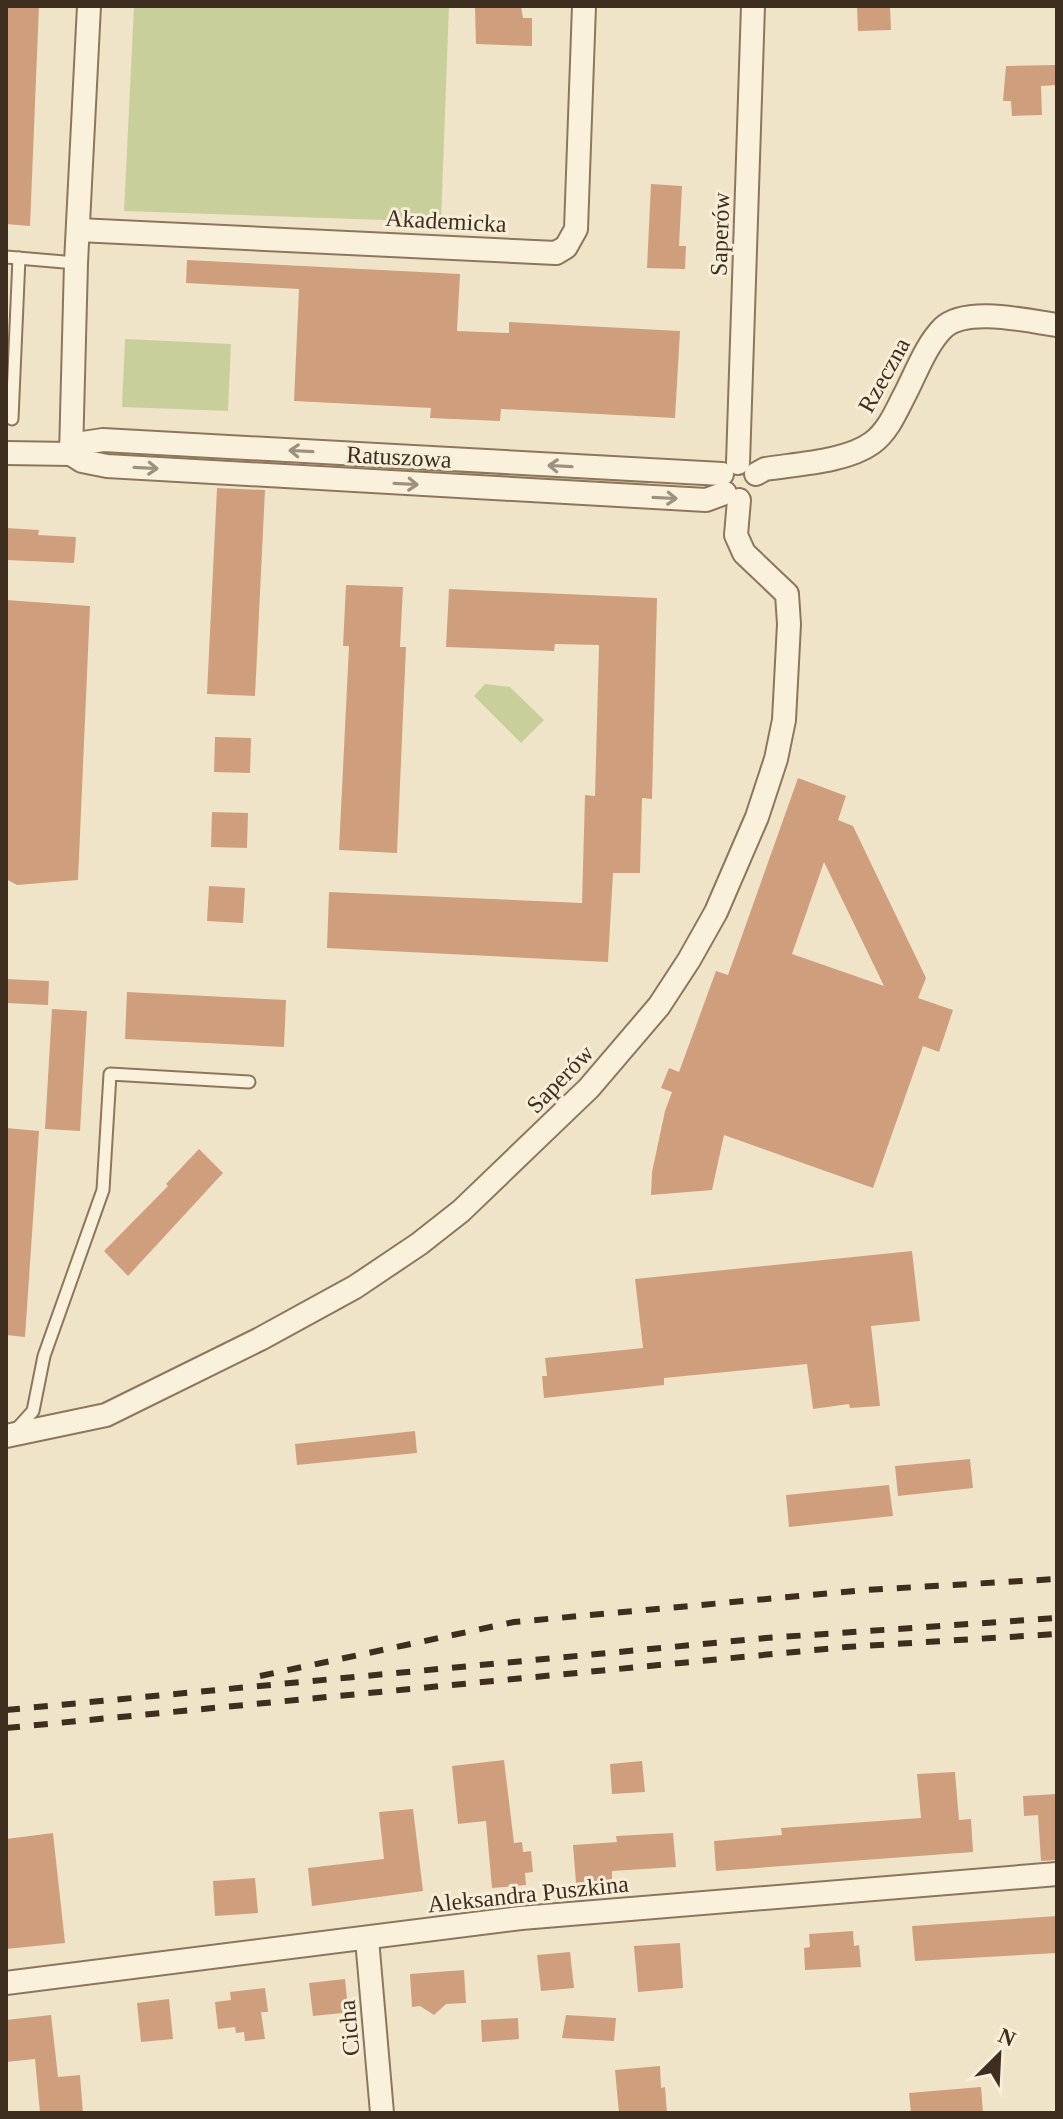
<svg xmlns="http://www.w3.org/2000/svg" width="1063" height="2119" viewBox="0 0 1063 2119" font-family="'Times New Roman',serif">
  <rect width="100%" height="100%" fill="#f0e4c8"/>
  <g fill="#c9cf9b">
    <polygon points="134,6 449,6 441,222 124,211"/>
    <polygon points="125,339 231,344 228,411 122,407"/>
    <polygon points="106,450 293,460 295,466 106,456"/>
    <polygon points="324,458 484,467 484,481 321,472"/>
    <polygon points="498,468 648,479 648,487 498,481"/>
    <polygon points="485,684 510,687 544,720 521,743 474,696"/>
  </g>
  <g fill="#cf9f7d" fill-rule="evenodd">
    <polygon points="6,6 39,6 30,226 6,224"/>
    <polygon points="521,6 523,18 532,18 532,46 476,44 475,7"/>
    <polygon points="857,6 890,6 891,30 858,31"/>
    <polygon points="1056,65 1057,85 1041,86 1042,115 1012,116 1011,101 1003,101 1006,66"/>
    <polygon points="651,184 682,186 679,246 686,246 685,269 647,268"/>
    <polygon points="187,260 460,274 457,331 509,333 509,322 680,331 675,418 501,409 500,421 430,418 431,408 294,401 299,289 186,283"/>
    <polygon points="217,488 265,490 255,696 207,694"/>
    <polygon points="6,528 39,530 38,535 76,537 74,563 6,560"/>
    <polygon points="346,585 403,587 400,647 406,647 397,853 339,850 349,646 343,646"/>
    <polygon points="449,589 657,598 652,799 642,798 640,873 613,873 608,962 327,948 329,892 582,903 585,795 595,796 599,645 555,644 554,651 446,647"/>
    <polygon points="6,600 90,606 78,880 17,885 6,879"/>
    <polygon points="215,737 251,738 250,773 214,772"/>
    <path d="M798 778 846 796 838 820 853 826 926 978 918 998 953 1010 939 1052 923 1046 873 1188 724 1135 712 1190 651 1195 652 1172 665 1111 672 1092 661 1088 669 1068 679 1072 716 971 728 975ZM824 862 884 986 792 954Z"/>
    <polygon points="212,812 248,813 247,848 211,847"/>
    <polygon points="209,886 245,888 243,923 207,921"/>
    <polygon points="6,979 49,981 48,1005 6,1003"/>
    <polygon points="127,992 286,1000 284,1047 125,1039"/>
    <polygon points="52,1009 87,1011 80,1131 45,1129"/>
    <polygon points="6,1128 39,1131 25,1337 6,1335"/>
    <polygon points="199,1149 223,1173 128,1276 104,1251 168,1186 166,1184"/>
    <polygon points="912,1251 920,1321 871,1326 880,1406 850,1408 849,1404 813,1409 807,1364 664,1378 664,1385 544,1398 542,1376 547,1376 545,1358 643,1348 635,1279"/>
    <polygon points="415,1431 417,1453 297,1465 295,1444"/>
    <polygon points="970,1459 973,1488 898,1496 895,1466"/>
    <polygon points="889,1485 893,1516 789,1527 786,1495"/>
    <polygon points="504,1760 514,1843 522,1842 523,1852 531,1851 533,1872 525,1873 526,1885 492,1888 486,1821 458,1824 452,1766"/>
    <polygon points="642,1761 645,1792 612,1794 610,1764"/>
    <polygon points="955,1772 959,1820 971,1819 973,1852 716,1871 714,1841 782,1835 781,1828 921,1818 917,1774"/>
    <polygon points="1057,1794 1057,1860 1041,1861 1038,1815 1024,1816 1023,1796"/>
    <polygon points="413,1809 423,1891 312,1906 308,1868 384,1859 379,1812"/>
    <polygon points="53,1833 65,1943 6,1949 6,1839"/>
    <polygon points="673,1833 676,1867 612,1871 612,1880 576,1883 573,1845 617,1842 616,1836"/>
    <polygon points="255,1878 258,1913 215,1916 213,1881"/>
    <polygon points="1057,1916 1057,1953 915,1961 912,1926"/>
    <polygon points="853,1931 854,1946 859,1945 861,1967 805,1970 804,1948 810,1947 809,1934"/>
    <polygon points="680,1943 683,1988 638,1992 634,1946"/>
    <polygon points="570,1952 574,1988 541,1991 537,1955"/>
    <polygon points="464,1970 466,2003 446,2004 434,2015 420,2006 412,2007 410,1974"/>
    <polygon points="345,1979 348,2008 342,2009 343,2013 313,2016 309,1983"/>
    <polygon points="265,1988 268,2012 261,2012 265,2039 245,2041 244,2032 236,2033 235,2027 218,2029 215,2002 231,2000 230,1992"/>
    <polygon points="169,1999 173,2039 141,2042 137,2003"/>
    <polygon points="51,2015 58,2077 80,2075 83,2113 40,2113 35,2059 6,2062 6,2020"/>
    <polygon points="566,2015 616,2018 614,2041 562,2038"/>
    <polygon points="518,2018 519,2039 482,2042 481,2020"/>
    <polygon points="660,2066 661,2088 665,2087 667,2113 619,2113 615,2070"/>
    <polygon points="981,2087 983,2113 911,2113 909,2093"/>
  </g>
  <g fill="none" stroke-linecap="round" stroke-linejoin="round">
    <g stroke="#8d765c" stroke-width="15">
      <g id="lane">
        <polyline points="6,257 76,263"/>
        <polyline points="12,419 19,258"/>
        <polyline points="14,1432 33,1411 44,1356 103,1190 110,1074 249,1082"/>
      </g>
    </g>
    <g stroke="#8d765c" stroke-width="26">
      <g id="street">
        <polyline points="78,230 556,253 566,247 576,229 584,6"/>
        <polyline points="6,453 71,454 82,461 107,466 706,500 725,493"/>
        <polyline points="71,454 83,443 103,440 722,474"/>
        <polyline points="71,454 76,263 89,6"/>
        <polyline points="738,463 753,6"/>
        <path d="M756 474 765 469C796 464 846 462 872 443 887 432 895 414 903 398 915 376 925 346 943 328 966 306 1028 321 1057 325"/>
        <polyline points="6,1436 106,1415 260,1339 355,1287 419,1244 461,1211 589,1088 659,1006 689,960 716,912 757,817 776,759 784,720 789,624 787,594 744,553 736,535 739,500"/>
        <polyline points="367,1939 382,2113"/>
        <polyline points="6,1983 521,1918 1057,1874"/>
      </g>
    </g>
    <use href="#lane" stroke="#faf1dc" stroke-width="11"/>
    <use href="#street" stroke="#faf1dc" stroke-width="22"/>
    <g stroke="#3d2e20" stroke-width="6" stroke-dasharray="14 14" stroke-linecap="butt">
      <polyline points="260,1676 514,1622 865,1590 1057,1579"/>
      <polyline points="6,1710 766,1638 1057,1618"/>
      <polyline points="6,1728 846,1647 1057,1634"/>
    </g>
  </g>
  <defs><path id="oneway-shaft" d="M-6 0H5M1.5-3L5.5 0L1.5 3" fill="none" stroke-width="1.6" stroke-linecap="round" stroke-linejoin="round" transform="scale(2)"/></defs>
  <g stroke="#9c907e">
    <use href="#oneway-shaft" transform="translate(301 451) rotate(-177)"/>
    <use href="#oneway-shaft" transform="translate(560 466) rotate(-177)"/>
    <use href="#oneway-shaft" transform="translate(146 468) rotate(3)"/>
    <use href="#oneway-shaft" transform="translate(406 484) rotate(3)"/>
    <use href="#oneway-shaft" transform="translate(665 498) rotate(3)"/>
  </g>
  <g text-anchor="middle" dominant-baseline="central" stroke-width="6" stroke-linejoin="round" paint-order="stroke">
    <g font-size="24" fill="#3d2e20" stroke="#f7eed8">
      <text transform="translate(446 221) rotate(3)">Akademicka</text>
      <text transform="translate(720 234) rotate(-88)">Saperów</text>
      <text transform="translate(884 375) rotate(-61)">Rzeczna</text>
      <text transform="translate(399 457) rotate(3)">Ratuszowa</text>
      <text transform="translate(560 1079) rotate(-46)">Saperów</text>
      <text transform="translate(528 1894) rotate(-6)">Aleksandra Puszkina</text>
      <text transform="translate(349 2028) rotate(-95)">Cicha</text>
    </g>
  </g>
  <rect width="1063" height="2119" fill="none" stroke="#3d2e20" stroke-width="16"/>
  <g transform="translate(999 2055) rotate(24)" stroke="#f7eed8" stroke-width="6" paint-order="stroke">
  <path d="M0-6L14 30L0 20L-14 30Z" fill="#3d2e20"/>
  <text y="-12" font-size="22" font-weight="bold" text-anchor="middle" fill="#3d2e20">N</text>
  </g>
</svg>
